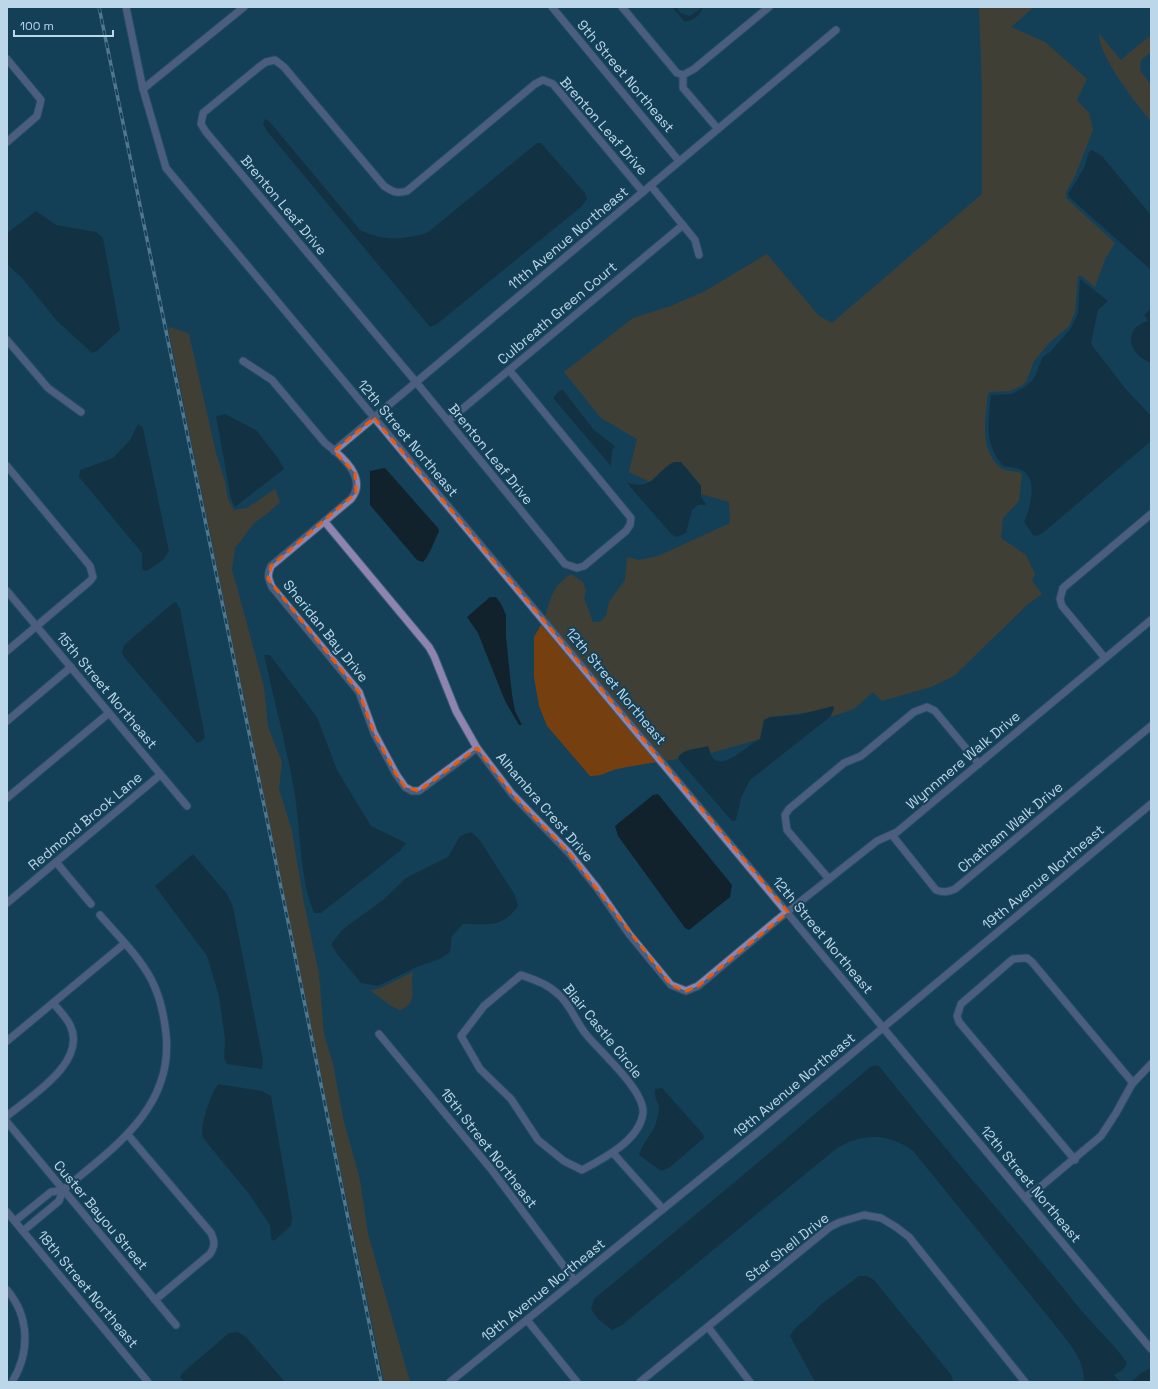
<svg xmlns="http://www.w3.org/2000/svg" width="1158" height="1389" viewBox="0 0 1158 1389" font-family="'Space Grotesk',sans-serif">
  <rect width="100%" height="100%" fill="#144058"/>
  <g fill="#753f0f">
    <path d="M979 7H1034L1011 27 1045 42 1087 79 1077 100 1089 113 1093 130 1075 176 1066 192V198L1115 243 1105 259 1095 287 1082 276H1078L1075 312 1069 326 1050 342 1034 361 1026 382 1021 386 1010 391 990 392 988 394C985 418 979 451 1001 468 1007 472 1016 470 1022 474L1019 501 1003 518 1001 538 1026 555 1035 574 1032 581 1042 594 1028 604 954 676 931 687 882 701 873 692 854 709 830 717 834 709 770 717 764 720 760 739 711 753 710 751 694 749 679 755 678 759 666 761 545 617C550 599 554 584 571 574L583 582 586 591 584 598 593 622H600L606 616 609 602 625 580 627 557 639 560 658 556 730 523 729 502 701 494V486L686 467 664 469 650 482 629 472 637 439 601 418 564 372 633 318 671 306 705 291 767 254 819 316 832 323 982 194V88Z"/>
    <path d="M1099 34 1121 60 1151 35V52L1141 60 1140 70 1151 85V121C1137 105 1098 55 1099 34Z"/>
    <polygon points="171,327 189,334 216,453 225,482 228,499 234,510 247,508 275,489 280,502 268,513 254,523 235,548 232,569 264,687 268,727 282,762 279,789 292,831 304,903 319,974 324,1034 333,1064 343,1118 360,1180 368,1234 410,1382 384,1382 168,328"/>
    <path d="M542 623 658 762C644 764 631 766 617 769 605 772 605 776 590 776L547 726 539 706 534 677V637Z"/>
    <path d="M413 972C409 990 420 1002 400 1010L391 1006 370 990 379 989Z"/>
  </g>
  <g fill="#11222c">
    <path d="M672 7H677L680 13 690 16 703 7C699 17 695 19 685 22Z"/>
    <path d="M265 119 269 121 360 230C383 241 402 240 427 233L537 143H541L585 193 587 199 581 207 437 324 430 327 266 130 263 123Z"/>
    <polygon points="1092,150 1102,156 1151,215 1151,270 1069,197 1068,194 1084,168 1089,152"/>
    <polygon points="36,211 56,225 96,232 103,238 120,330 97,351 92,353 57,321 22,278 7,264 7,233"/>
    <path d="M1080 279 1108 301 1098 310 1091 344 1125 388 1151 416V441L1044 532 1037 536 1033 535 1024 522C1030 508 1040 476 1019 469 1014 467 1008 467 1003 466 984 443 988 424 991 395L1011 394 1023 388 1032 381 1036 374 1042 358 1051 351 1071 328 1078 313Z"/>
    <path d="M1151 309V363C1147 361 1143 359 1140 357 1125 343 1129 326 1148 321L1144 315Z"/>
    <polygon points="563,390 594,430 615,446 612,451 611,466 553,398 559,391"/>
    <polygon points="225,414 256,430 278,458 284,469 235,507 231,499 216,416"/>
    <polygon points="138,424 143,428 169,551 163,560 147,571 142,570 142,553 79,477 80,470 113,458 130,440"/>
    <path d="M674 462H681L701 486V497L706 504 705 505H698L692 510 686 533 677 537 672 535 626 482C654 492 654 472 674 462Z"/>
    <path d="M385 468 438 528 439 531C436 538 428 558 423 562L417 560 370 505V471Z"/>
    <polygon points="490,597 496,597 501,604 506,615 506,637 512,695 515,711 522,725 519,725 505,701 478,633 467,617"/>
    <polygon points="176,602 180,609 205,737 202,741 197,743 124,657 122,652 124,645 173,603"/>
    <path d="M264 655H270L317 717 337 770 371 826 406 843 400 851 321 913H314C299 875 301 831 294 790 286 745 274 700 264 655Z"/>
    <path d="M833 706 834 709 830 717 750 780 741 798 736 820 732 821 678 759C681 748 699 749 708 746 709 749 710 752 711 755 721 775 750 742 760 739L764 720 770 717 798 715Z"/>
    <polygon points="658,794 732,885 730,897 689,930 685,928 618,836 615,826 653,795"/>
    <path d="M471 832 479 839 515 895 518 906C502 929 487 924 463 924L452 936 450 952 440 959 419 966 378 986 361 983 337 954 331 944 343 929 383 900 406 878 448 857 460 836Z"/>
    <polygon points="193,854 227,894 233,907 263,1060 262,1069 227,1064 224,1058 225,1039 219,996 207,956 155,886"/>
    <path d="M876 1065 880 1067C943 1148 1012 1224 1076 1304 1092 1324 1113 1342 1127 1363L1123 1370 1114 1375 1120 1382H1112L1109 1380 1107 1382H1084C1084 1360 1072 1347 1059 1330L913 1151C888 1133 864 1133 837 1148L622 1325 612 1330 598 1319 591 1309 594 1299 742 1176 870 1067Z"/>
    <path d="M218 1084 262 1091 271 1096 292 1217 291 1226 274 1241 271 1239 270 1225 249 1194 203 1138C199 1127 211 1093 218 1084Z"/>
    <path d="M662 1088 703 1134 704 1138 669 1168 661 1171 639 1155C642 1143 652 1135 656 1123 657 1119 659 1112 659 1108 658 1100 654 1100 655 1089Z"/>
    <path d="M859 1276H867L874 1280 952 1376 953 1382H815L790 1336C796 1323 811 1318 819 1306Z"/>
    <polygon points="238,1332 246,1337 285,1382 184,1382 180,1377 182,1373 229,1333"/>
    <polygon points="1151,1368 1151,1382 1131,1382 1141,1373"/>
  </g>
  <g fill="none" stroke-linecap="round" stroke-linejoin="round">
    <g stroke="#355e75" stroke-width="9">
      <g id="minor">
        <polyline points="126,7 143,89 166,168 1151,1349"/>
        <polyline points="552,7 679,161"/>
        <polyline points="622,7 677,73 683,75 694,69 769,7"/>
        <polyline points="7,59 41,100 37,116 7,142"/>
        <polyline points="683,75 683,88 718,129"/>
        <polyline points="143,89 244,7"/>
        <polyline points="651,186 695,240 699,255"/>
        <polyline points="7,340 48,388 81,412"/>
        <path d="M243 361 272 380 325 443C342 456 368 478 351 499L271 566C267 575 268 578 272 587L359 692 374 733 396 774 405 787 412 791H419L477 748"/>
        <path d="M510 371 631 518 630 525 626 531 584 566 577 568 565 564 416 382 206 132 201 124 203 113 259 67 266 62 275 60 284 67 384 186C393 192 397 194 407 191L535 84 543 80 553 84 643 192"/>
        <polyline points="448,421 683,225"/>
        <polyline points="334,451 836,30"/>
        <polyline points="7,466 90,566 93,577 90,581 7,651"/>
        <polyline points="325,522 429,647 434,656 456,711 477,748 512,794 569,853 597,888 629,934 671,985 686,991 698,986 777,920 877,841 897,832 1151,620"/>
        <polyline points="7,591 187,806"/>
        <polyline points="1105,658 1062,606 1060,599 1063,588 1151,514"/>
        <polyline points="7,721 71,667"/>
        <polyline points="7,798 109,713"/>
        <path d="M892 835 936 890C944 893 948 892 955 889L1151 726"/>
        <polyline points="56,862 91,904"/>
        <polyline points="829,879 787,830 785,815 789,809 844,763 861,756 914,712 927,707 935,711 979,764"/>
        <polyline points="7,903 160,775"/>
        <path d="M521 975C535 980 548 984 559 995 570 1005 576 1021 585 1033 598 1050 645 1090 643 1113 640 1140 603 1159 582 1170L564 1161 538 1140 511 1099 480 1069 461 1036 484 1006Z"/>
        <polyline points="379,1034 491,1169 575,1281"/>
        <polyline points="7,1041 124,944"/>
        <path d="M7 1116C31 1096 88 1062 70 1025 66 1017 59 1010 53 1003"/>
        <polyline points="7,1122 176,1325"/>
        <path d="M128 1135 211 1233C215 1242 215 1246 210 1254L155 1300"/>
        <polyline points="613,1153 663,1209"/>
        <polyline points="1075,1160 959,1022 957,1016 961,1004 1013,959 1027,958 1032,962 1133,1083"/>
        <polyline points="1025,1197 1039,1188 1101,1136 1116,1113 1132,1084 1151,1064"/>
        <polyline points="7,1212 148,1382"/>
        <polyline points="15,1221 51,1192 63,1190"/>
        <path d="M23 1231 59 1201 63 1190C113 1148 174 1108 166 1034 164 1014 160 996 151 979 138 955 117 935 100 915"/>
        <path d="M7 1290C30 1317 30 1353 12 1382"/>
        <polyline points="527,1320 577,1382"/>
        <polyline points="708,1327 750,1382"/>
        <polyline points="450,1382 758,1132 1151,804"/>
        <polyline points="640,1382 830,1227 840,1222 864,1215 881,1218 896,1227 909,1237 1025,1382"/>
      </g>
    </g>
    <use href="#minor" stroke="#8f84b0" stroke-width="7"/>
    <g stroke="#9cbbce" stroke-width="3.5">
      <polyline id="rail" points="99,7 290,931 381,1382"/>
    </g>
    <use href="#rail" stroke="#144058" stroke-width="2" stroke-dasharray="6" stroke-linecap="butt"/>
  </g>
  <path d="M0 0H1158V1389H0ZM374 418 788 912 698 986 686 991 671 985 569 853 512 794 477 748 419 791 405 787 396 774 374 733 359 692 268 579 271 566 356 493 355 473 334 451Z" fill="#144058" fill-opacity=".55" fill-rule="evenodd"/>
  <path fill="none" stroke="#e8590c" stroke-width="3" stroke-dasharray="8 5" stroke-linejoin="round" d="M374 418 788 912 698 986 686 991 671 985 569 853 512 794 477 748 419 791 405 787 396 774 374 733 359 692 268 579 271 566 356 493 355 473 334 451Z"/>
  <g text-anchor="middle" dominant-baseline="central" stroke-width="4" stroke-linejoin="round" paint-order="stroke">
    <g font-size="14" fill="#bbd7e9" stroke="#144058">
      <text transform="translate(626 76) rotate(50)">9th Street Northeast</text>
      <text transform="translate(604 126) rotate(49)">Brenton Leaf Drive</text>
      <text transform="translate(284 205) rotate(50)">Brenton Leaf Drive</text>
      <text transform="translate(568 238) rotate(-40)">11th Avenue Northeast</text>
      <text transform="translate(557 313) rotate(-40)">Culbreath Green Court</text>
      <text transform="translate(408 438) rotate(50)">12th Street Northeast</text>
      <text transform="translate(491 454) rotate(51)">Brenton Leaf Drive</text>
      <text transform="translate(326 631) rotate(51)">Sheridan Bay Drive</text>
      <text transform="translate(616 686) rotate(50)">12th Street Northeast</text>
      <text transform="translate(107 690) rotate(50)">15th Street Northeast</text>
      <text transform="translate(963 760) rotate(-40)">Wynnmere Walk Drive</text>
      <text transform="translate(545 807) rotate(49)">Alhambra Crest Drive</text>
      <text transform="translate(85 821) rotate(-40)">Redmond Brook Lane</text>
      <text transform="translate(1010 827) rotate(-40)">Chatham Walk Drive</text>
      <text transform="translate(1043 877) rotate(-40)">19th Avenue Northeast</text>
      <text transform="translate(823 935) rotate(50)">12th Street Northeast</text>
      <text transform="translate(603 1031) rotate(51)">Blair Castle Circle</text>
      <text transform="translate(794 1085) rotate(-40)">19th Avenue Northeast</text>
      <text transform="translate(489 1148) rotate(52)">15th Street Northeast</text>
      <text transform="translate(1031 1184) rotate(50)">12th Street Northeast</text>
      <text transform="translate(101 1215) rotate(50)">Custer Bayou Street</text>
      <text transform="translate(787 1247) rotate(-38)">Star Shell Drive</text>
      <text transform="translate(88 1289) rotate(50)">18th Street Northeast</text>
      <text transform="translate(543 1290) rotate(-39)">19th Avenue Northeast</text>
    </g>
  </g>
  <rect width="1158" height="1389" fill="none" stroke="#bbd7e9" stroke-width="16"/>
  <path d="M14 30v6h99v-6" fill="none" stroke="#bbd7e9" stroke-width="2"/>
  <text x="20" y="30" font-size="12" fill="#bbd7e9" stroke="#144058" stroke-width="3" paint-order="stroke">100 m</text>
</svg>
